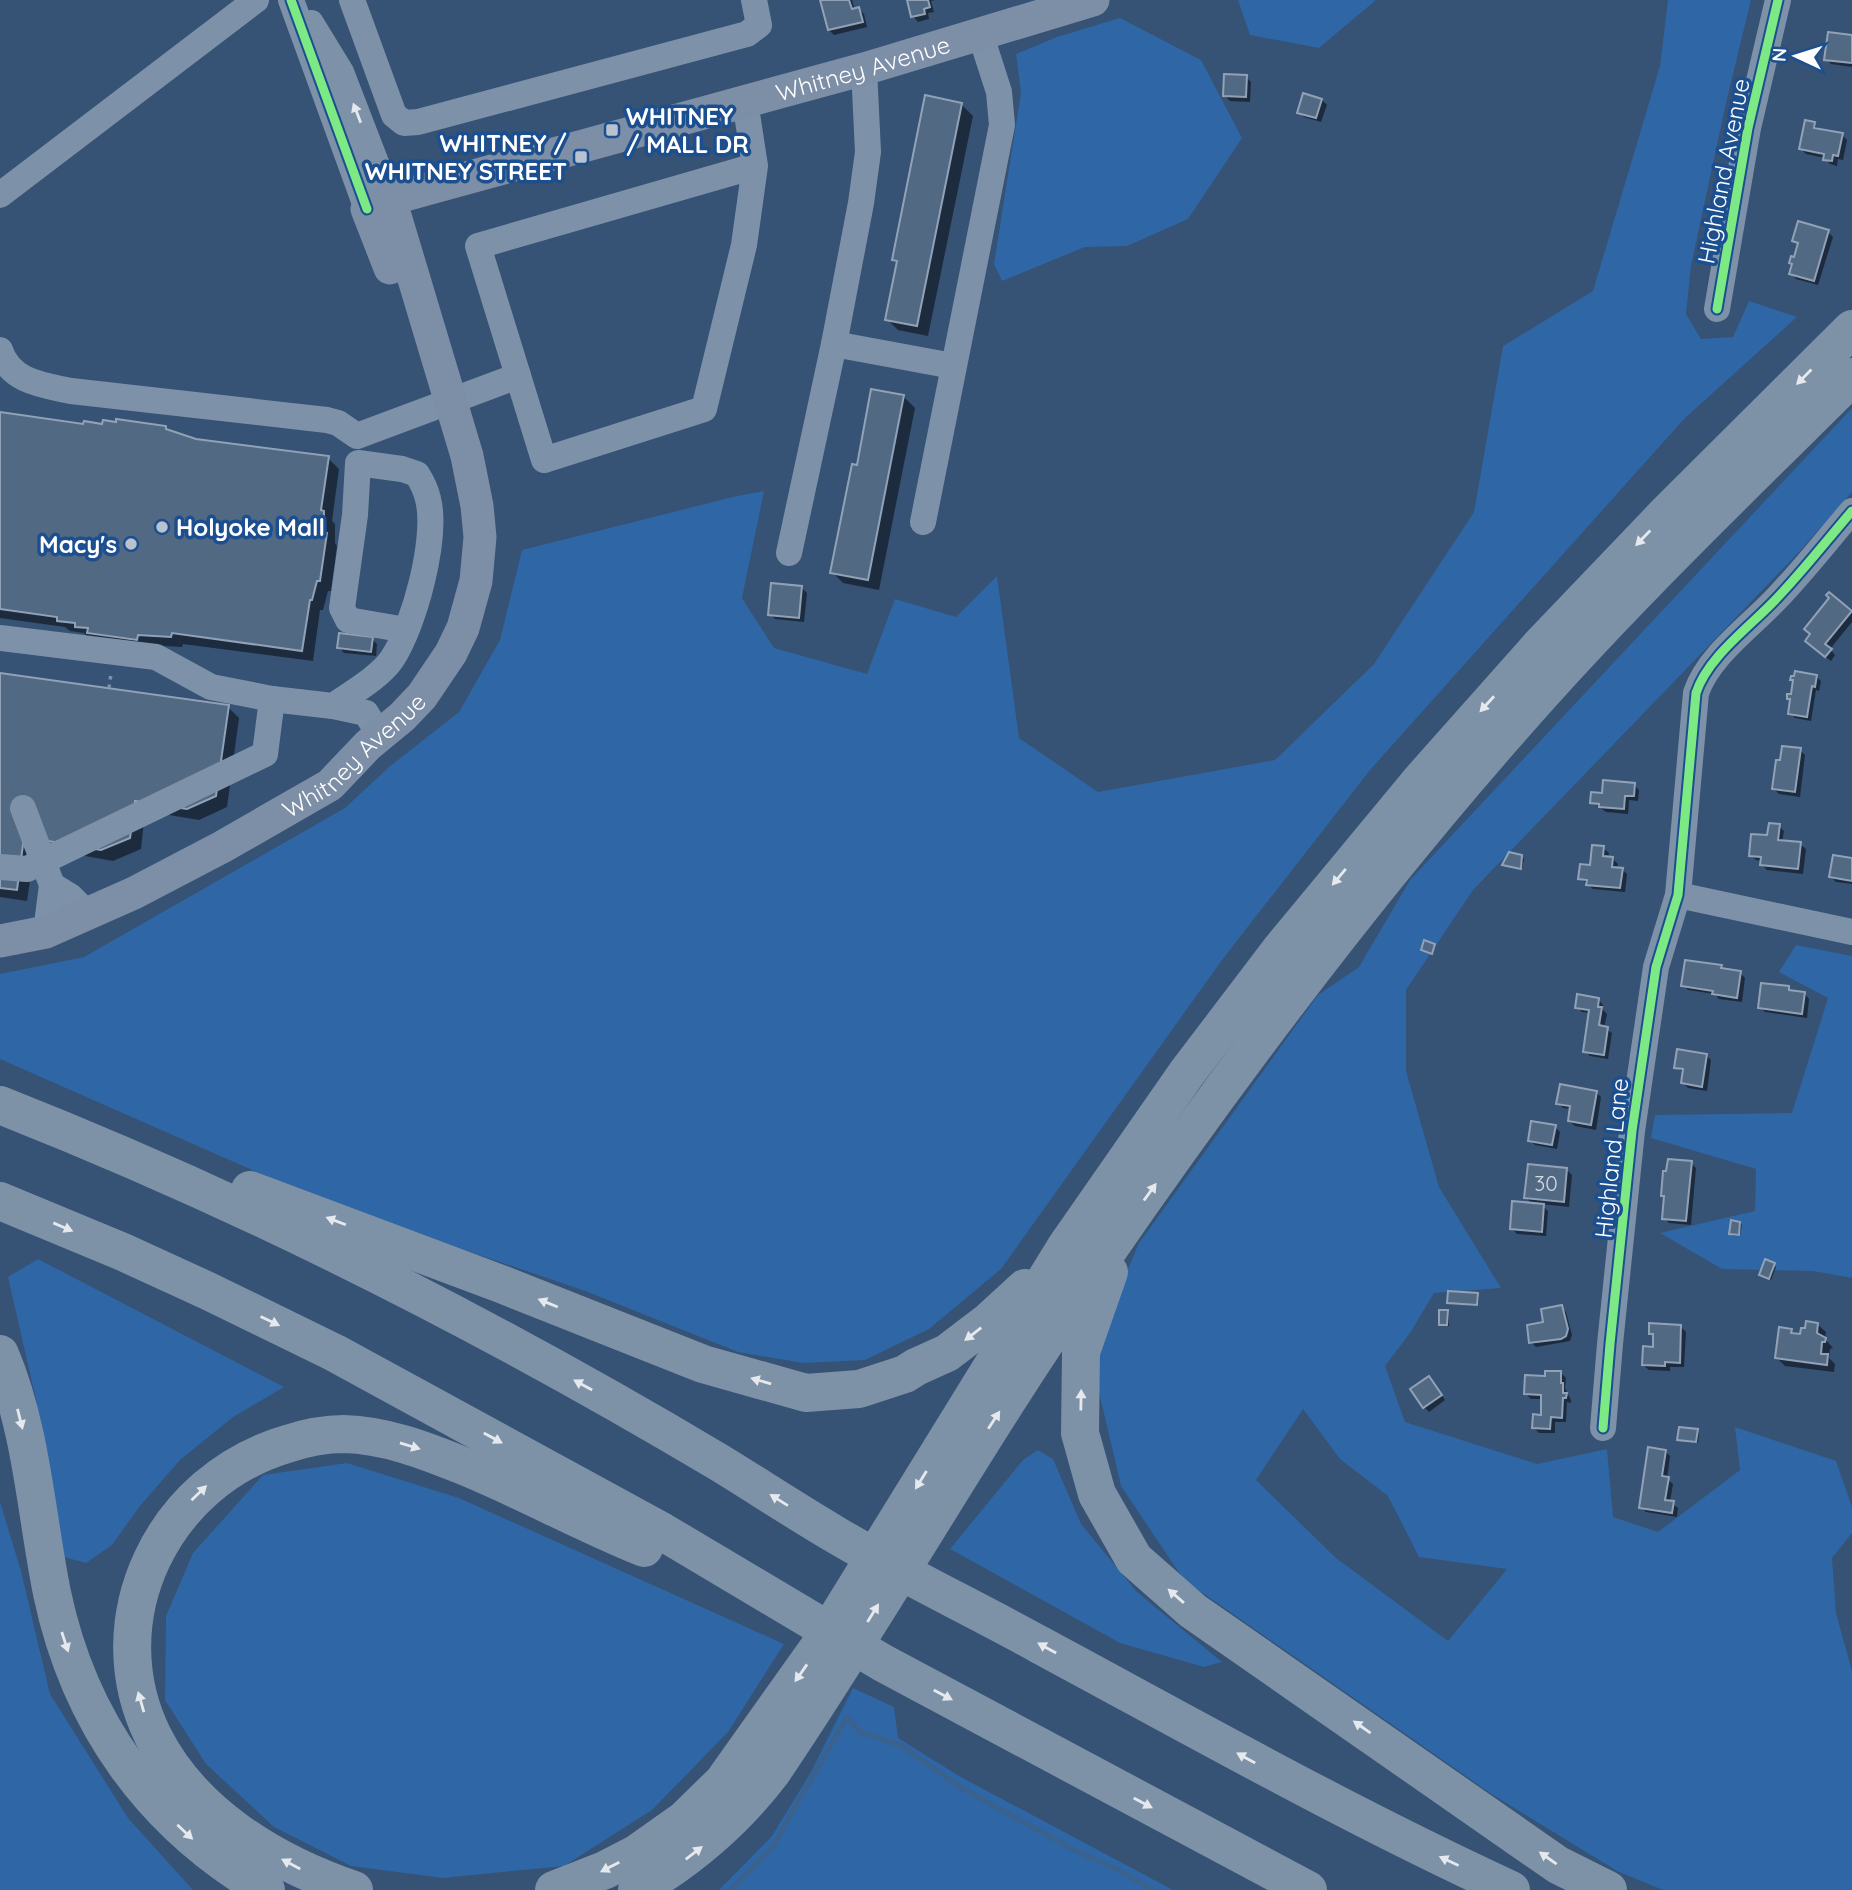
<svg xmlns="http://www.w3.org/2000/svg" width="1852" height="1890" viewBox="0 0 1852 1890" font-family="Quicksand,sans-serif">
  <rect width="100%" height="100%" fill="#365274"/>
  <g fill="#2f66a5" fill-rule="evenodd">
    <polygon points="1238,0 1376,0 1319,48 1250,35"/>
    <polygon points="1668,0 1751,0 1726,103 1691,266 1686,314 1701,339 1733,337 1749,301 1797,317 1684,419 1370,770 1222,960 1001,1269 929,1329 865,1360 803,1363 738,1352 588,1292 327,1203 0,1059 0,974 84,957 345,808 389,767 459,712 500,640 522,550 737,496 764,491 742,598 774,648 867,674 895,599 956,617 997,576 1019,738 1098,792 1275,760 1374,664 1474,512 1503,346 1593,291 1660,66"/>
    <polygon points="1120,18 1201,60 1242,138 1188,219 1127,246 1085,247 1002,281 994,264 1021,93 1016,54 1057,37"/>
    <path d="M1852 408V492L1799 552 1473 890 1406 990V1071L1439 1187 1501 1288 1434 1293 1410 1333 1385 1366 1405 1422 1537 1464 1607 1449 1613 1517 1658 1532 1740 1470 1735 1427 1836 1461 1852 1507V1533L1832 1558 1836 1613 1852 1671V1890H1663L1617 1871 1493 1795 1184 1580 1121 1486 1099 1392 1100 1335 1139 1243 1318 995 1359 967 1410 880ZM1303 1409 1340 1459 1388 1496 1419 1557 1507 1569 1448 1641 1336 1558 1256 1480Z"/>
    <polygon points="1796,945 1852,956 1852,1278 1813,1271 1722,1269 1660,1233 1755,1211 1756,1169 1651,1138 1655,1115 1792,1113 1828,998 1779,972"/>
    <polygon points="38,1259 284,1387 233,1417 180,1460 140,1506 112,1545 86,1563 64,1557 36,1400 8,1277"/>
    <polygon points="1038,1450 1053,1459 1081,1524 1137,1592 1222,1662 1204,1667 1120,1643 950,1549 1023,1460"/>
    <polygon points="347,1463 459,1498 784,1644 728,1732 652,1810 564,1866 443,1878 351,1866 274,1827 206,1764 165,1700 166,1616 193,1553 263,1475"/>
    <polygon points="0,1502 21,1571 50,1694 128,1818 193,1890 0,1890"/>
    <polygon points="853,1688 894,1707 898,1738 959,1776 1173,1890 719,1890 772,1836 811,1772"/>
  </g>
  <g fill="#0007">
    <polygon points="824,0 852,0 855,10 859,9 864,14 867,27 834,35 829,30"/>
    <polygon points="909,0 935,0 931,1 934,12 928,13 929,19 918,22 913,16"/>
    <polygon points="1852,37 1852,67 1831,64 1826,59"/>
    <polygon points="1246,77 1251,82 1250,102 1230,101 1225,96"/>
    <polygon points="1322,100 1327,105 1321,122 1304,117 1299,112"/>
    <polygon points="962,105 973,116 928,336 898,330 887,319 898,264 893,260"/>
    <polygon points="1814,124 1819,129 1842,135 1847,140 1843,160 1838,159 1837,166 1830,164 1825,158 1806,154 1801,149"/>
    <polygon points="1828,232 1833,237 1818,285 1796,279 1791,273 1799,246 1794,241"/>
    <polygon points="904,397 915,408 879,590 843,583 832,572 858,467"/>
    <polygon points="0,414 85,425 166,428 171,432 196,440 328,458 339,469 332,521 335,524 335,543 337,546 331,591 328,591 323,610 320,610 313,661 183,644 182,647 149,645 88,637 84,633 70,631 65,627 0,618"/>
    <polygon points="802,588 807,593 804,622 775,619 770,614"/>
    <polygon points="1829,594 1852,613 1852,622 1830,649 1835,655 1831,661 1812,646 1831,598"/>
    <polygon points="372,639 377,644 376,656 344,653 339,647"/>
    <polygon points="0,675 228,707 239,718 227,807 199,820 145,811 141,849 113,861 35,847 27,901 0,897"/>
    <polygon points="1816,676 1821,681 1819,691 1816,690 1811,721 1795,718 1790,713 1791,701 1789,698 1792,696 1794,682 1792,679"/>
    <polygon points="1800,750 1805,755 1800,797 1779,794 1774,789"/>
    <polygon points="1634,785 1639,790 1638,801 1629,800 1628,814 1606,812 1592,802 1603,795"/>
    <polygon points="1779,826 1784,831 1782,842 1800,844 1806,849 1803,874 1767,870 1762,865 1762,861 1756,860 1750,855"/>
    <polygon points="1603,848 1609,853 1608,858 1613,859 1618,864 1617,869 1622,869 1627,874 1625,892 1593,889 1580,878 1591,867"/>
    <polygon points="1522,857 1524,859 1522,870 1504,865"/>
    <polygon points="1852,860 1852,884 1836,882 1831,877"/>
    <polygon points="1721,967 1725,971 1740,973 1745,978 1742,1002 1719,999 1715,994 1688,990 1683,985"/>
    <polygon points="1788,988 1792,992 1804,993 1809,999 1807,1018 1765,1012 1760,1007"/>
    <polygon points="1598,999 1603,1005 1603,1010 1607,1014 1604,1028 1612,1033 1608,1059 1590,1056 1585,1051 1591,1013 1582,1012 1577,1007"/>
    <polygon points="1706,1055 1711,1060 1707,1091 1688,1088 1683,1083 1685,1073 1675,1067"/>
    <polygon points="1596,1092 1601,1097 1596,1130 1575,1126 1569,1121 1571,1109 1563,1108 1558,1103"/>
    <polygon points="1555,1127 1560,1132 1557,1149 1535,1145 1529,1140"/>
    <polygon points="1691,1163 1696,1168 1691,1225 1669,1223 1664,1218 1666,1199 1663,1196"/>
    <polygon points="1567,1170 1572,1175 1569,1207 1541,1204 1548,1211 1546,1236 1517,1234 1511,1228 1534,1205 1526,1198"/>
    <polygon points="1740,1223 1742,1225 1740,1236 1733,1236 1731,1234"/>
    <polygon points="1774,1265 1776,1267 1771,1280 1761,1275"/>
    <polygon points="1477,1295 1479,1297 1478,1306 1451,1304 1449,1302"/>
    <polygon points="1561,1307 1566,1312 1572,1335 1570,1341 1536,1347 1531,1342"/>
    <polygon points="1447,1311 1449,1313 1449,1326 1443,1326 1441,1324"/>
    <polygon points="1817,1324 1826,1332 1825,1339 1833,1348 1830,1349 1829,1358 1835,1364 1834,1372 1785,1366 1777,1358 1791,1331 1795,1335 1802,1336"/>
    <polygon points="1681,1327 1686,1332 1684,1367 1670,1367 1670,1371 1649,1370 1643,1365 1654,1349 1655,1338 1651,1333"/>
    <polygon points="1561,1373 1566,1378 1565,1388 1571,1400 1571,1403 1567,1402 1566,1422 1555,1422 1555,1433 1539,1433 1534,1428 1542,1416 1543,1399 1531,1399 1526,1394 1546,1378"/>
    <polygon points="1433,1383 1445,1400 1429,1412 1424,1407"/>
    <polygon points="1697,1431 1699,1433 1698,1443 1679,1439"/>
    <polygon points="1665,1451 1670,1456 1667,1479 1673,1484 1670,1502 1678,1508 1677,1517 1646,1512 1641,1507"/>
  </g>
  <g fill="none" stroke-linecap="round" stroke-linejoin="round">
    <polyline stroke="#3b618d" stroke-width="5" points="731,1890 773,1846 847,1717 860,1732 900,1745 963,1789 1076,1851 1114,1868 1154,1890"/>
  </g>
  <g fill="#526984" stroke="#92a2b6" stroke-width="2">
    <polygon points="820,0 849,0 852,9 859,7 863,22 828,30"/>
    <polygon points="907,0 928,0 930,7 924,9 925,14 911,17"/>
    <polygon points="1828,32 1852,35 1852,63 1824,60"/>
    <polygon points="1224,74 1247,75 1246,97 1223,96"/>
    <polygon points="1303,93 1322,99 1316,118 1297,113"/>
    <polygon points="925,95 962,103 917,326 885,320 897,261 892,260"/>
    <polygon points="1805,120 1815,122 1814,128 1843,133 1838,156 1833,155 1832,161 1823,160 1824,154 1799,149"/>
    <polygon points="1798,221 1829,230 1814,281 1789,274 1792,264 1789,263 1791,256 1794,257 1798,243 1792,241"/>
    <polygon points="871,389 904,395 868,580 830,573 852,464 857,465"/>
    <polygon points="0,412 83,424 84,421 102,424 103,420 116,422 116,419 166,426 166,429 196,439 329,456 321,510 324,511 324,532 327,533 320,581 317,581 312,600 310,600 302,651 172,633 171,637 138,635 137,640 87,633 88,628 75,627 75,623 57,621 57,617 0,609"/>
    <polygon points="771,583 802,586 799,618 768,615"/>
    <polygon points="1829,592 1852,611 1825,644 1832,649 1825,657 1805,641 1810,634 1804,629 1829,598 1826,595"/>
    <polygon points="339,633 373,637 371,652 337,648"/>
    <polygon points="1795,671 1817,675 1815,687 1812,686 1807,717 1788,714 1790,699 1787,699 1787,694 1791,694 1793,680 1790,680 1791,676 1794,676"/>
    <polygon points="0,673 229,705 216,796 187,809 135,801 130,838 101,850 24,837 17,890 0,888"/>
    <polygon points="1782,746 1801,748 1795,792 1772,789 1776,760 1780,760"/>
    <polygon points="1603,780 1635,783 1634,796 1625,796 1624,809 1599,807 1599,804 1590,803 1591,792 1602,793"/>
    <polygon points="1769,823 1780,824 1778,840 1801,842 1798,869 1760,865 1761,857 1749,856 1751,834 1767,835"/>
    <polygon points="1592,845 1604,846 1603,856 1613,857 1612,867 1623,868 1620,888 1586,885 1587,880 1578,879 1580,864 1590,865"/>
    <polygon points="1509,852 1522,855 1521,869 1502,865"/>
    <polygon points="1833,855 1852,858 1852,881 1829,877"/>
    <polygon points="1424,940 1435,944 1432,954 1421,950"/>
    <polygon points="1685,960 1722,965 1721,968 1741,971 1737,998 1712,994 1713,991 1681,986"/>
    <polygon points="1761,983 1789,986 1789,990 1805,992 1802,1014 1758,1008"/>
    <polygon points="1577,994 1599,998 1598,1007 1602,1007 1599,1025 1608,1027 1604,1055 1583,1052 1589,1010 1575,1008"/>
    <polygon points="1677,1049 1707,1054 1702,1087 1681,1083 1683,1069 1674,1068"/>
    <polygon points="1560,1084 1597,1091 1591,1125 1568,1121 1570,1106 1556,1104"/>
    <polygon points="1531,1121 1556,1125 1552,1145 1528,1141"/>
    <polygon points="1668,1159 1692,1161 1686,1221 1662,1219 1664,1196 1661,1196 1663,1171 1666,1171"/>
    <polygon points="1528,1164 1567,1168 1564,1202 1524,1198"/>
    <polygon points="1512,1201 1544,1204 1542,1232 1510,1229"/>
    <polygon points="1731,1220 1740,1222 1739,1235 1729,1234"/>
    <polygon points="1765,1259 1775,1263 1769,1279 1759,1275"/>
    <polygon points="1448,1291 1478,1293 1477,1305 1447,1303"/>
    <polygon points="1562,1305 1568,1329 1566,1336 1561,1339 1529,1343 1527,1325 1543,1322 1541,1309"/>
    <polygon points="1439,1310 1448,1310 1447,1325 1439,1325"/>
    <polygon points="1806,1321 1818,1323 1817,1333 1826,1338 1825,1342 1822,1342 1821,1354 1828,1354 1827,1365 1775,1358 1779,1327 1792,1329 1791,1333 1800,1334 1801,1328 1805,1328"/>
    <polygon points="1649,1323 1681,1325 1680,1363 1665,1362 1665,1366 1642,1365 1643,1346 1653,1347 1653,1334 1649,1334"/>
    <polygon points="1545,1371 1561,1371 1561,1383 1563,1383 1563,1393 1567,1393 1566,1398 1563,1398 1562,1418 1551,1417 1550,1429 1532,1428 1533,1414 1541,1415 1541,1395 1524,1394 1525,1375 1545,1376"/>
    <polygon points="1429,1376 1442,1395 1423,1408 1410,1389"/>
    <polygon points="1679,1427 1698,1429 1696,1442 1677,1440"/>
    <polygon points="1648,1447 1666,1450 1662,1476 1669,1477 1665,1500 1674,1501 1672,1513 1639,1508"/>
  </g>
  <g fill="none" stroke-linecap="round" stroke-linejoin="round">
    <polyline stroke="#7d92a8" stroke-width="3.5" stroke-dasharray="3.5 5" stroke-linecap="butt" points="109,688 111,674"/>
    <g stroke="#7d92a8" stroke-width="26">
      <polyline points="291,0 367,209"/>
      <polyline points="352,0 394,115 404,123 418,122 747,34 759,25 754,0"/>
      <polyline points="311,23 341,72 390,199"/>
      <polyline points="745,101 755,166 478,246 544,460 704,409 744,245 755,166"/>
      <polyline points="0,195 256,0"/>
      <polyline points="1717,309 1748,128 1778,0"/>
      <polyline points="834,344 953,366"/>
      <path d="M0 350C10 382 43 385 71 391L327 420 338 423 357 436 518 376"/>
      <polyline points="923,522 1002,125 999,92 980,33"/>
      <polyline points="789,553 834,344 861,203 868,152 864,69"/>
      <path d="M0 638 156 657 211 687 272 699 333 706C350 694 380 677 392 659 414 626 438 538 428 499 426 490 422 482 417 474L402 469 358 463 355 515 342 608 348 620 406 630"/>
      <polyline points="333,706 366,713 380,736"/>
      <polyline points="23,808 52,885 46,932"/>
      <polyline points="0,867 27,869 265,754 272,699"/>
      <polyline points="52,885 70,896 88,914"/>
      <polyline points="1678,895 1852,932"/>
      <path d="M1603 1428 1610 1344 1632 1131 1656 967 1678 895 1696 693C1708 656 1751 626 1777 598 1803 571 1827 540 1852 511"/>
    </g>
    <g stroke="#7d8ea7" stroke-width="33">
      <path id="s1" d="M390 268 367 209 390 199 864 69 1093 0"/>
      <path id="s2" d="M0 941 46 932 134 893 222 847 330 785 368 745 402 717 422 696 451 653 463 628 476 581 480 537 477 506 467 456 390 199"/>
    </g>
    <g stroke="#7e92a7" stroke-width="38">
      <path d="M0 1105C249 1203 490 1326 720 1463 759 1487 797 1512 836 1535 903 1575 973 1608 1040 1645 1196 1729 1350 1816 1511 1890"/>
      <polyline points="250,1190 501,1284 703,1364 806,1393 859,1389 905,1374 916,1367 947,1353 989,1321 1025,1288"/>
      <polyline points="0,1201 123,1252 208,1291 335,1353 663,1532 883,1663 1308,1890"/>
      <polyline points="1109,1272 1081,1352 1080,1433 1097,1494 1134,1559 1193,1611 1558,1865 1608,1890"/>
      <path d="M0 1354C32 1430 36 1514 52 1593 79 1722 152 1824 266 1890"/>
      <path d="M354 1890C274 1863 192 1814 153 1736 95 1618 164 1480 287 1444 305 1438 325 1434 344 1434 385 1435 424 1450 461 1465 523 1490 582 1523 644 1548"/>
      <polyline points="554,1890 605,1870 636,1854 684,1820 723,1782 819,1647 1067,1245 1186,1074 1281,949 1420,781 1539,647 1668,512 1852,329"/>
      <path d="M637 1890C690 1859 734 1822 772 1772 880 1613 974 1444 1084 1285 1216 1092 1356 904 1511 728 1618 605 1736 492 1852 377"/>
    </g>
    <g stroke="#1b4f8f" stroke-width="13">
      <g id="cycleway">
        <polyline points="291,0 367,209"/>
        <polyline points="1717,309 1748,128 1778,0"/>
        <path d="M1603 1428 1610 1344 1632 1131 1656 967 1678 895 1696 693C1708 656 1751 626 1777 598 1803 571 1827 540 1852 511"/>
      </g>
    </g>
    <use href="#cycleway" stroke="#7ce984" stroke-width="9"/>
  </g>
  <defs><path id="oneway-solid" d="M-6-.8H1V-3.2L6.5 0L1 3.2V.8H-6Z" transform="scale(1.75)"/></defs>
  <use fill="#e5e9ee" href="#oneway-solid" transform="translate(357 113) rotate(-111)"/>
  <g fill="#e5e9ed">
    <use href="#oneway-solid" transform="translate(1804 377) rotate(135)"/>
    <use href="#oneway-solid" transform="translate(1643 538) rotate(134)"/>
    <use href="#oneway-solid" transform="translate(1487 704) rotate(132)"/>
    <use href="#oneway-solid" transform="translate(1339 877) rotate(130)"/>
    <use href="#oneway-solid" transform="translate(1150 1192) rotate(-54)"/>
    <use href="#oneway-solid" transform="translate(336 1221) rotate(-159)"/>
    <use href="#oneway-solid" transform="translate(63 1227) rotate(23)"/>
    <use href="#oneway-solid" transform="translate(548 1303) rotate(-158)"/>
    <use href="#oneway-solid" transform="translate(270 1321) rotate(26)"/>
    <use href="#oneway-solid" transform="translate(973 1334) rotate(142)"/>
    <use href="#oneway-solid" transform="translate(761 1381) rotate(-164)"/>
    <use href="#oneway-solid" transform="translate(583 1385) rotate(-151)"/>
    <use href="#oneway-solid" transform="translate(1081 1400) rotate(-89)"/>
    <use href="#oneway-solid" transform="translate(20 1419) rotate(76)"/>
    <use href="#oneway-solid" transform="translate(994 1420) rotate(-57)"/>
    <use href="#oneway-solid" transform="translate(493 1438) rotate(29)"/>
    <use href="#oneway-solid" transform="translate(410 1446) rotate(17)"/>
    <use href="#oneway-solid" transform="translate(921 1480) rotate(122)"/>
    <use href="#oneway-solid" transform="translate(199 1493) rotate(-44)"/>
    <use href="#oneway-solid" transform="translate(779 1500) rotate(-148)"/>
    <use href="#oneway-solid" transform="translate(1176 1596) rotate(-139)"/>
    <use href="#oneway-solid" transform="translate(873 1613) rotate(-58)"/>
    <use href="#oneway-solid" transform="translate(65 1642) rotate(72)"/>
    <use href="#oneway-solid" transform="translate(1047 1648) rotate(-151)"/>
    <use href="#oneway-solid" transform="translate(801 1673) rotate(125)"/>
    <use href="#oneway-solid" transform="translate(943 1695) rotate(28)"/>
    <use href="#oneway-solid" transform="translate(141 1702) rotate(-106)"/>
    <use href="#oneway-solid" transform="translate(1362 1727) rotate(-145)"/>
    <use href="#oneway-solid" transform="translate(1246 1758) rotate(-151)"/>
    <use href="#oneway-solid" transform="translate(1143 1803) rotate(28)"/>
    <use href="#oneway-solid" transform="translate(185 1832) rotate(43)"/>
    <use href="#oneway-solid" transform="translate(694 1853) rotate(-38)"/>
    <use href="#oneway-solid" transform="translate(1548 1858) rotate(-145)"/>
    <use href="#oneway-solid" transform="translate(1449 1861) rotate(-155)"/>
    <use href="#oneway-solid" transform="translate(291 1864) rotate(-152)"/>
    <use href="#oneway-solid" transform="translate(610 1867) rotate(153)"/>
  </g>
  <g fill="#b9c2ce" stroke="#1b4f8f" stroke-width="2.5">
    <rect x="605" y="123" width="14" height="14" rx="3.5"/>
    <rect x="574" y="150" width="14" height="14" rx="3.5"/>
    <circle cx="162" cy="527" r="7"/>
    <circle cx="131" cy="544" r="7"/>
  </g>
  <g text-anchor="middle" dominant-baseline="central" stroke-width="7" stroke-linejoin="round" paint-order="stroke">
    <g font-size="21" fill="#d4dae0">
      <text x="1546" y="1183">30</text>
    </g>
    <g font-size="24" fill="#fff" stroke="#1b4f8f">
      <text stroke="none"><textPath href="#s1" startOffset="579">Whitney Avenue</textPath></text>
      <text transform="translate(1723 171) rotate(-79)">Highland Avenue</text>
      <text stroke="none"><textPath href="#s2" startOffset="404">Whitney Avenue</textPath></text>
      <text transform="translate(1611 1158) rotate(-84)">Highland Lane</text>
    </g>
    <g font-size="24" font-weight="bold" fill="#fff" stroke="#1b4f8f" text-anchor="start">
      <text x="626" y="116">WHITNEY<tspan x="626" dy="28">/ MALL DR</tspan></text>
      <text x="567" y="143" text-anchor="end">WHITNEY /<tspan x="567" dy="28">WHITNEY STREET</tspan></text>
      <text x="176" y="527">Holyoke Mall</text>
      <text x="117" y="544" text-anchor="end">Macy's</text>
    </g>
  </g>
  <g transform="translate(1796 56) rotate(274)" stroke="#1b4f8f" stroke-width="5" paint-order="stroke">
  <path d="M0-5L12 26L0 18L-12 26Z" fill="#ffffff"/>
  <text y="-10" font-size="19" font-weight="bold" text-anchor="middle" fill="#ffffff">N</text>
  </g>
</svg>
